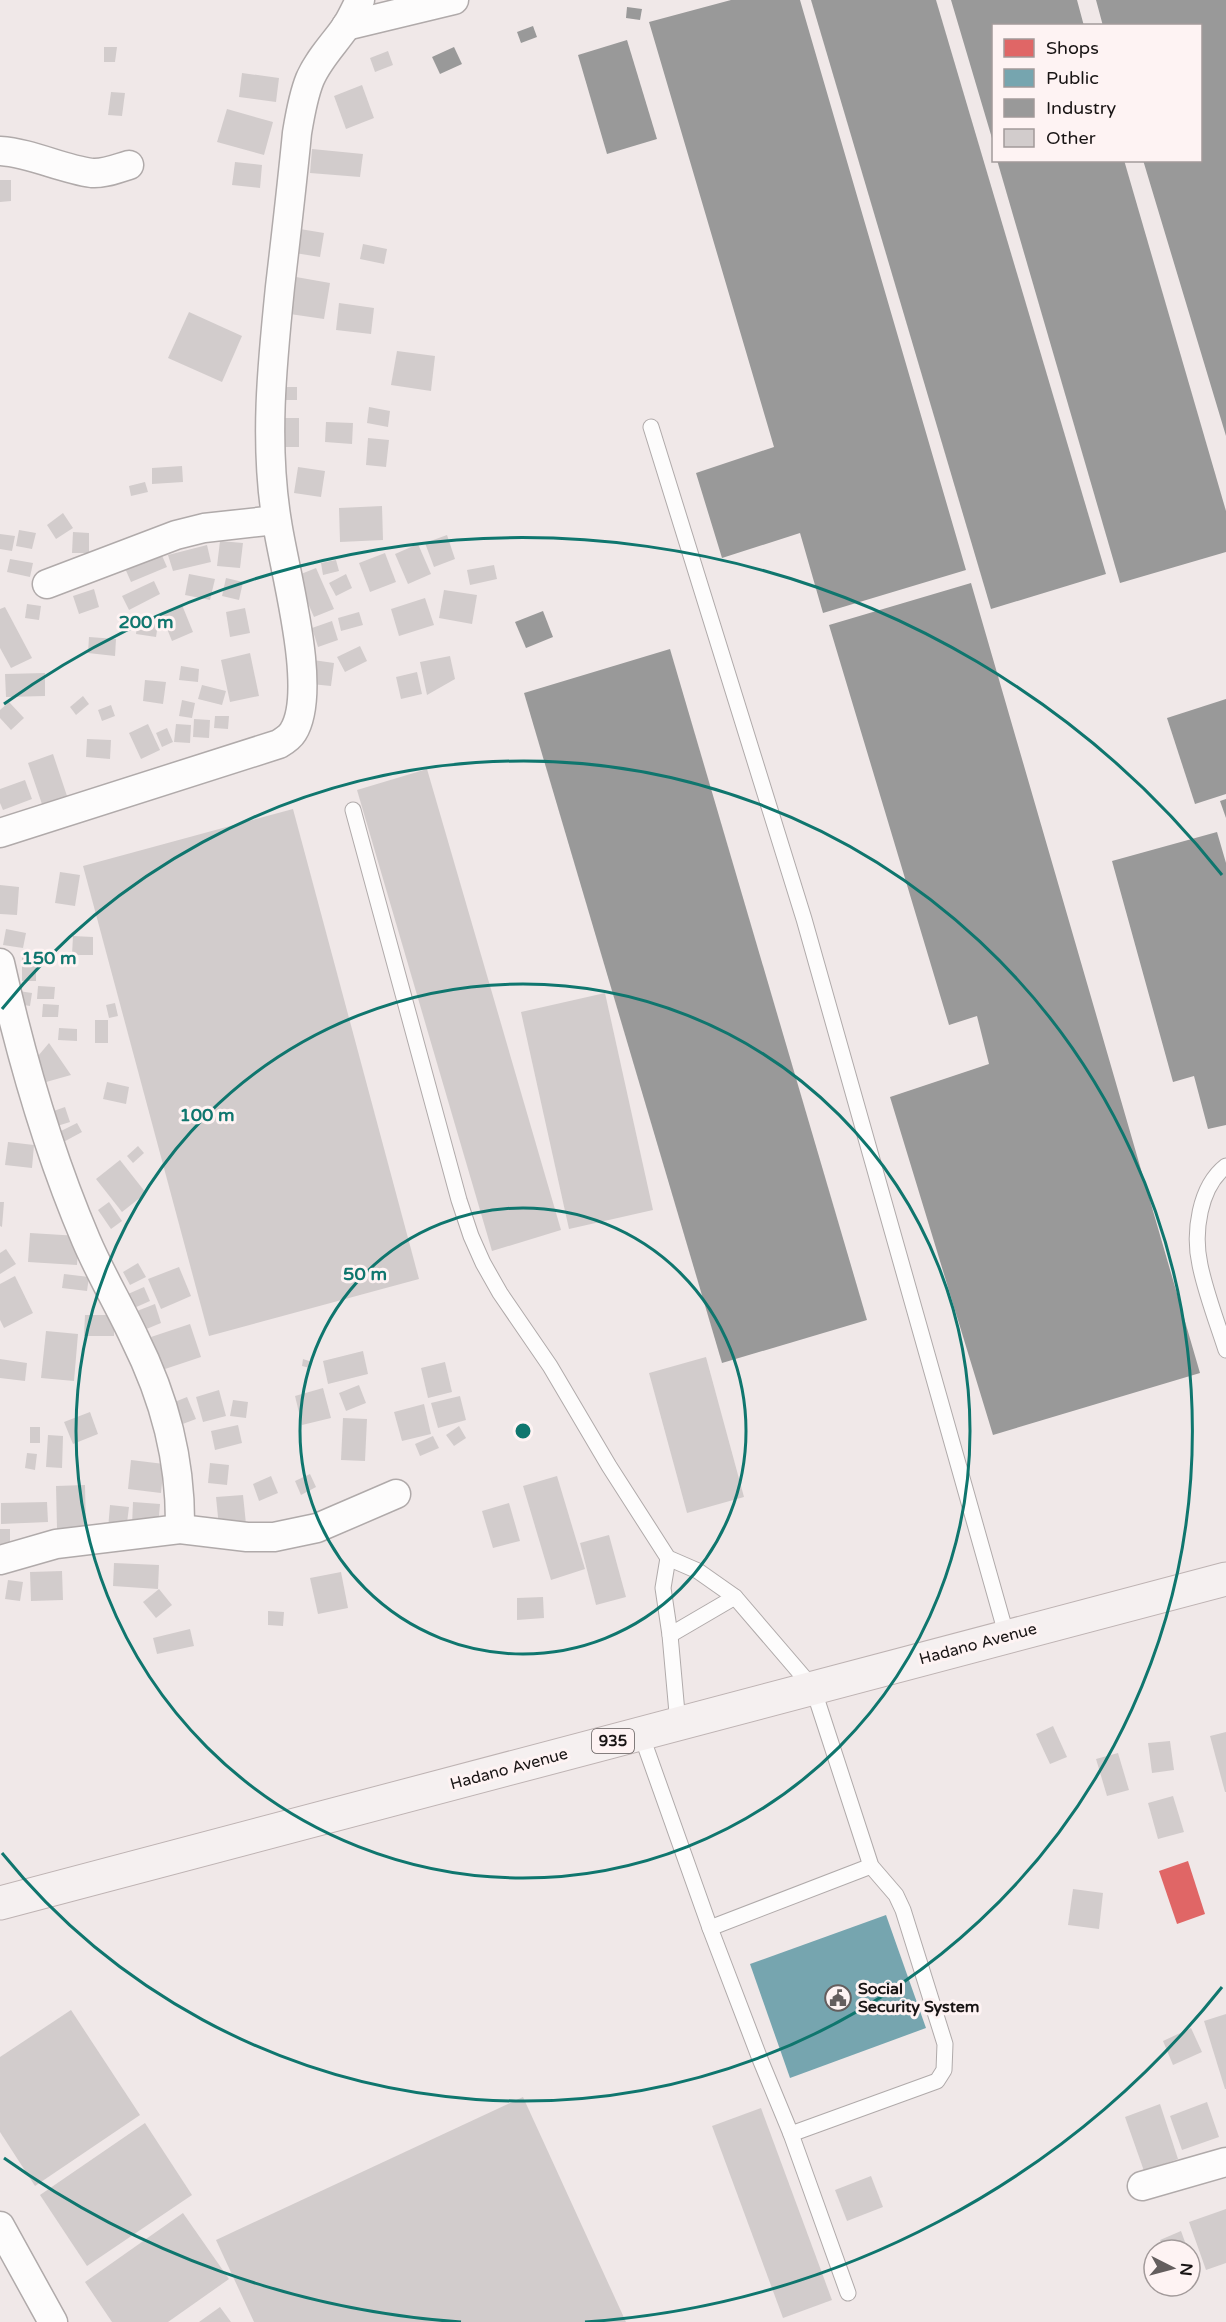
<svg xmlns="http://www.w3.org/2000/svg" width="1226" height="2322" viewBox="0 0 1226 2322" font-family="'Varela Round',sans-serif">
  <rect width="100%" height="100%" fill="#f0e8e8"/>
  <polygon fill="#e06666" points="1188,1861 1205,1914 1177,1924 1159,1871"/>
  <polygon fill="#76a5af" points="886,1915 926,2028 790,2078 750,1964"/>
  <g fill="#999">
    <polygon points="731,0 800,0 966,570 823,613 800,533 722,558 696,473 774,447 649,22"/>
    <polygon points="811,0 936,0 1106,574 991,609"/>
    <polygon points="951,0 1077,0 1084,26 994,26 994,145"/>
    <polygon points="1096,0 1226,0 1226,436 1143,160 1200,160 1200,26 1103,26"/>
    <polygon points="627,7 642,9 640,20 626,18"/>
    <polygon points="533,26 537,37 521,43 517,32"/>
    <polygon points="627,40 657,139 607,154 578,55"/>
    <polygon points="454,47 462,64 440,74 432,57"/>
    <polygon points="997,160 1124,160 1226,511 1226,552 1120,583"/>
    <polygon points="971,583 1200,1373 993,1435 890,1097 989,1064 977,1016 949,1025 829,625"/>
    <polygon points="543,611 553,637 526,648 515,622"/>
    <polygon points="670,649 867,1320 722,1363 524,693"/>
    <polygon points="1226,699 1226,794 1195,804 1167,718"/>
    <polygon points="1226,799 1226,818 1220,801"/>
    <polygon points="1217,832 1226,863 1226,1125 1208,1129 1194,1076 1173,1082 1112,861"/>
  </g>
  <g fill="#d2cccc">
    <polygon points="104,47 117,47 115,62 104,62"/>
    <polygon points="388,51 393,65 375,72 370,58"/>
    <polygon points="242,73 279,78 276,102 239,97"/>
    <polygon points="362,85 374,118 346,129 334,96"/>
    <polygon points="111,92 125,93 122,116 108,115"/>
    <polygon points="227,109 273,122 264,155 217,142"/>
    <polygon points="312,149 363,154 360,177 310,173"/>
    <polygon points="235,162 262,165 260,188 232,185"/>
    <polygon points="0,180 11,180 11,201 0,202"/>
    <polygon points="300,229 324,233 320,257 295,253"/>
    <polygon points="363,244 387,249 384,264 360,259"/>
    <polygon points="296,277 330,283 324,319 290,314"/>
    <polygon points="339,303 374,308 371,334 336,330"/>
    <polygon points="189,312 242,336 222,382 168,358"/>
    <polygon points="397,351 435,356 431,391 391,385"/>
    <rect x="281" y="387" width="16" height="13"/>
    <polygon points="369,407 390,411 388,427 367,423"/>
    <rect x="276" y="418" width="23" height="29"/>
    <polygon points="326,422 353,423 352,444 325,442"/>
    <polygon points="368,438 389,440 386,467 366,465"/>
    <polygon points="182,466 183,482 152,484 152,468"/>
    <polygon points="298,467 325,471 321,497 294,493"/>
    <polygon points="145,482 148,492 131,496 129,486"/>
    <polygon points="382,506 383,540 340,542 339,508"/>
    <polygon points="63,513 73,528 56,539 47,525"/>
    <polygon points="19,530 36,533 32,549 16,546"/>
    <polygon points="73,532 89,533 89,553 72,553"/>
    <polygon points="0,534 15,536 12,551 0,549"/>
    <polygon points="447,535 455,559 434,567 425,543"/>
    <polygon points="220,541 243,543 240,568 217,566"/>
    <polygon points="418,544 431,574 408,584 395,554"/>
    <polygon points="207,545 211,562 173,571 168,555"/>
    <polygon points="160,551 167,567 131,582 124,566"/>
    <polygon points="385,553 396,582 370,592 359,563"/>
    <polygon points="10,559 33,563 30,577 7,572"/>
    <polygon points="336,560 339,571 323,575 321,563"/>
    <polygon points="494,565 497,579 470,585 467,570"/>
    <polygon points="316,568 334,609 314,617 296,576"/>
    <polygon points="189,574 215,579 210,600 185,595"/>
    <polygon points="346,574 352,588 336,596 329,583"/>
    <polygon points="226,578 243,582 239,600 222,596"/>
    <polygon points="154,581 160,594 129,610 122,596"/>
    <polygon points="94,589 99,607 79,614 73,596"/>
    <polygon points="444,590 477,595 472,624 439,618"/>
    <polygon points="425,598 434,625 399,636 391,609"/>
    <polygon points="27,604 41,606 39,620 25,618"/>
    <polygon points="182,605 193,632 172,641 161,614"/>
    <polygon points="5,607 32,658 11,668 0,648 0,609"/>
    <polygon points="245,608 250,633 230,637 226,612"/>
    <polygon points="359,612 363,625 341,631 338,618"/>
    <polygon points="138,616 159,618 156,637 136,634"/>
    <polygon points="332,621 338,640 318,647 312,628"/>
    <polygon points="89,637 116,639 115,656 88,653"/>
    <polygon points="360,646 367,661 345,672 337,657"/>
    <polygon points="250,653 259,696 230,702 221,660"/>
    <polygon points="450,656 455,679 427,695 420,662"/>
    <polygon points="313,660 334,663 331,686 311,684"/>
    <polygon points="181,666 199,669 198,682 179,680"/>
    <polygon points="417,672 422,694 401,699 396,677"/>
    <polygon points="45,673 45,696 6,697 5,674"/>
    <polygon points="145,680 166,682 163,704 143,701"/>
    <polygon points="202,685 226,691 222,705 198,699"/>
    <polygon points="83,696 89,704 76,715 70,707"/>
    <polygon points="182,700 195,703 192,718 179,716"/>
    <polygon points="9,702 24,718 11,730 0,718 0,710"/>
    <polygon points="111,705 115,716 102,721 98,710"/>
    <polygon points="215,716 229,716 228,729 214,728"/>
    <polygon points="194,719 210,720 209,738 193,737"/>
    <polygon points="148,724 160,750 141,759 129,733"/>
    <polygon points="176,724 191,725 190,743 174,742"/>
    <polygon points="167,728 173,742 162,747 156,733"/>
    <polygon points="87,739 111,740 110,759 86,757"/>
    <polygon points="53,754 69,802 44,810 28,763"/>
    <polygon points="427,769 561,1230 492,1251 357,790"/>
    <polygon points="25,780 32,799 3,810 0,803 0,789"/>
    <polygon points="293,809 419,1279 209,1336 83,866"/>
    <polygon points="60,872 80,875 75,906 55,903"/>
    <polygon points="0,885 19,887 17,915 0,914"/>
    <polygon points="6,929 26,933 23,948 3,945"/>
    <polygon points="73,936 93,937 93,955 72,955"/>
    <rect x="22" y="955" width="14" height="26"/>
    <polygon points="38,986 55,987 54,999 37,999"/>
    <polygon points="12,990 32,993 30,1006 11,1003"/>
    <polygon points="605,993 653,1210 569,1229 521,1012"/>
    <polygon points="115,1003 118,1016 109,1018 106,1005"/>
    <polygon points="43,1004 59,1005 58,1017 42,1017"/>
    <rect x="95" y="1020" width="13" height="23"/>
    <polygon points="59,1028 77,1029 77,1041 58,1040"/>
    <polygon points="49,1043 71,1075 39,1084 33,1062"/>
    <polygon points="107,1082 129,1087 126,1104 103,1099"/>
    <polygon points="65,1107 70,1122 54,1127 48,1113"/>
    <polygon points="77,1123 82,1132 56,1146 51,1136"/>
    <polygon points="8,1142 34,1145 32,1168 5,1165"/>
    <polygon points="138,1146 144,1153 133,1163 127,1156"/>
    <polygon points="120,1160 146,1193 122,1212 96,1179"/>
    <polygon points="0,1202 4,1202 2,1227 0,1226"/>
    <polygon points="109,1202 122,1221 111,1229 98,1210"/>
    <polygon points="30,1233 79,1236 77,1265 28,1262"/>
    <polygon points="6,1249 16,1264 0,1274 0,1253"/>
    <polygon points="138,1263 146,1277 130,1285 123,1272"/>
    <polygon points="179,1267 191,1296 161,1309 148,1279"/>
    <polygon points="64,1274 89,1277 87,1291 62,1288"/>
    <polygon points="15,1276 33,1313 4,1328 0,1320 0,1284"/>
    <polygon points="144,1287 150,1301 134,1308 128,1294"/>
    <polygon points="155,1304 161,1323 144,1330 137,1311"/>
    <polygon points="85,1315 114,1315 114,1336 84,1336"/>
    <polygon points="190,1324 201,1357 162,1370 151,1337"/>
    <polygon points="46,1331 78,1334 74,1381 41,1378"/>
    <polygon points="363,1351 368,1374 328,1384 323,1361"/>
    <polygon points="706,1357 744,1497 687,1513 649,1373"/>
    <polygon points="0,1359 27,1363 25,1381 0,1378"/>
    <polygon points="303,1359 312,1362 310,1368 302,1366"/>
    <polygon points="445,1362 452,1392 428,1398 421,1368"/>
    <polygon points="359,1385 366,1403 346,1411 339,1393"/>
    <polygon points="323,1388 331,1418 302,1425 295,1396"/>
    <polygon points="219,1390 226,1416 203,1422 196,1397"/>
    <polygon points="460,1396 466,1420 438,1428 431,1403"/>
    <polygon points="187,1397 196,1419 180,1425 172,1403"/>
    <polygon points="233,1400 248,1402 246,1418 230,1416"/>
    <polygon points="424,1404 431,1434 402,1441 394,1412"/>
    <polygon points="90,1412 98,1434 73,1444 64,1422"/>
    <polygon points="343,1418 367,1419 365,1461 341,1460"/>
    <polygon points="238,1425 242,1443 215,1450 211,1431"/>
    <polygon points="459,1426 466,1438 454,1446 446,1435"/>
    <rect x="30" y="1427" width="10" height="16"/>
    <polygon points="48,1435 63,1436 62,1468 46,1467"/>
    <polygon points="433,1436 439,1448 420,1456 415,1444"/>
    <polygon points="27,1453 37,1454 35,1470 25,1468"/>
    <polygon points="131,1460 164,1464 161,1493 128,1489"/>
    <polygon points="210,1463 229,1465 227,1485 208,1483"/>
    <polygon points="310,1474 316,1487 301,1495 295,1481"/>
    <polygon points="271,1476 278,1493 259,1501 253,1484"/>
    <polygon points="557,1476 585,1569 551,1580 523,1486"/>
    <polygon points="85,1485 86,1528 57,1529 56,1486"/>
    <polygon points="243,1495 246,1524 219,1527 216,1497"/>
    <polygon points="47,1502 48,1522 1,1524 1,1503"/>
    <polygon points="133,1502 160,1504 158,1527 132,1525"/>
    <polygon points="509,1503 520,1541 493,1548 482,1511"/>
    <polygon points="110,1505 129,1507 126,1531 108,1529"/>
    <rect x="0" y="1529" width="10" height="19"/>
    <polygon points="609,1535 626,1597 596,1605 580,1543"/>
    <polygon points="114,1563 159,1565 158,1589 113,1586"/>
    <polygon points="62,1571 63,1600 31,1601 30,1572"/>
    <polygon points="341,1572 348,1608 318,1614 310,1578"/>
    <polygon points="8,1580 23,1582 20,1601 5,1599"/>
    <polygon points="159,1589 172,1605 156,1618 143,1602"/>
    <polygon points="543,1597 544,1618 517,1620 517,1598"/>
    <polygon points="268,1611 284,1612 283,1626 268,1625"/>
    <polygon points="190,1629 194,1646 157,1654 153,1638"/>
    <polygon points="1053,1726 1067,1757 1050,1764 1036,1734"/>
    <polygon points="1226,1732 1226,1792 1225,1792 1210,1736"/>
    <polygon points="1170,1741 1174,1770 1152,1773 1148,1743"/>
    <polygon points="1118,1753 1129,1790 1107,1796 1096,1759"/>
    <polygon points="1173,1796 1184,1832 1158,1839 1148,1803"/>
    <polygon points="1073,1889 1103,1893 1099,1929 1068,1925"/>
    <polygon points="71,2010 140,2115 35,2186 0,2132 0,2057"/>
    <polygon points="1226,2014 1226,2089 1225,2089 1204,2021"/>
    <polygon points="1191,2028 1202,2052 1173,2065 1163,2041"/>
    <polygon points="523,2097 626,2322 254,2322 216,2240"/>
    <polygon points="1207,2102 1219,2137 1182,2150 1170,2116"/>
    <polygon points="1160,2104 1178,2159 1144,2171 1125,2117"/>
    <polygon points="761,2108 832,2300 783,2318 712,2126"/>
    <polygon points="145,2123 192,2195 87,2266 40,2195"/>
    <polygon points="871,2176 883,2207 847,2221 835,2190"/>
    <polygon points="1226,2209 1226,2263 1206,2270 1189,2222"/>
    <polygon points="183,2213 229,2279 168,2322 112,2322 85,2282"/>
    <polygon points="1181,2231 1188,2250 1165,2250 1160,2240"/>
    <polygon points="220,2307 231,2322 199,2322"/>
  </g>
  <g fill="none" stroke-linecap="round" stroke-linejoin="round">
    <g stroke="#b0aaaa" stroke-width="17">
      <g id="lane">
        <polyline points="651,427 804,919 1007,1637"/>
        <polyline points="353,810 459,1200 471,1236 483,1263 500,1293 550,1366 609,1466 668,1558 698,1571 735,1597 813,1688 871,1866 896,1895 903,1910 945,2044 944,2070 937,2081 791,2134"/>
        <path d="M1226 1166C1199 1187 1193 1233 1200 1265 1206 1294 1217 1322 1226 1350"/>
        <polyline points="668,1558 663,1588 670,1635 678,1724"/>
        <polyline points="670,1635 735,1597"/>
        <polyline points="641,1734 710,1928 760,2059 791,2134 848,2293"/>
        <polyline points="710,1928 871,1866"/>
      </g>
    </g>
    <g stroke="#b0aaaa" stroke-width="31">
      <g id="street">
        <polyline points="346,26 454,0"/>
        <path d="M0 151C32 153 61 169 92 173 105 174 118 168 129 165"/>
        <polyline points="47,584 176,535 204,528 276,520"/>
        <path d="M0 833 279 744C284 741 290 737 293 732 319 691 284 570 277 522 264 444 272 365 280 287 286 236 292 185 297 133 300 115 303 96 310 79 319 58 335 43 347 25 352 17 356 8 360 0"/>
        <path d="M0 963C21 1057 48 1151 86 1240 100 1273 119 1305 134 1337 165 1399 181 1460 180 1529"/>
        <polyline points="0,1560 56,1544 180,1529 247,1537 274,1537 317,1528 396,1494"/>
        <polyline points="1142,2186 1226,2162"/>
        <polyline points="0,2226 53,2322"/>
      </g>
    </g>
    <g stroke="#beb3b3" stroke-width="35">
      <polyline id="primary" points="0,1903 1226,1579"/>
    </g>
    <use href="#lane" stroke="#fdfcfc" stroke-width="15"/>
    <use href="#street" stroke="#fdfcfc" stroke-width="28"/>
    <use href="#primary" stroke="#f5f0f0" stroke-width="33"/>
  </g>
  <g fill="none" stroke="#0f766e" stroke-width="3">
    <circle cx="523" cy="1431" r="223"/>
    <circle cx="523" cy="1431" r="447"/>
    <path d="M2 1009A670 670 0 1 1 2 1853"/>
    <path d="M1222 1987A893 893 0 0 1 585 2322M461 2322A893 893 0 0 1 4 2158M4 704A893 893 0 0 1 1222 875"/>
  </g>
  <defs>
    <g id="civic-ring" transform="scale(1.35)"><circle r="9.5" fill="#fef3f3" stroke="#645e5e" stroke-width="1.5"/><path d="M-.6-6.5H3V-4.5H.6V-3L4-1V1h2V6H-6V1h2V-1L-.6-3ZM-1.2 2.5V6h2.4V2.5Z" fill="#645e5e"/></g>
  </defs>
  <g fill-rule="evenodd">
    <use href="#civic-ring" x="838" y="1998"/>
  </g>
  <g text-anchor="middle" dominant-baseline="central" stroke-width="6" stroke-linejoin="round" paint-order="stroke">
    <rect fill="#fef3f3" stroke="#5d5757" stroke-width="1.5" x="592" y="1729" width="42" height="24" rx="4.5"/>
    <g font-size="15" font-weight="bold" fill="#181414">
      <text x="613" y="1741">935</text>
    </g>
    <g font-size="16" fill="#181414" stroke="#fef3f3">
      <text transform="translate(978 1644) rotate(-15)">Hadano Avenue</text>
      <text transform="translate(509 1769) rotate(-15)">Hadano Avenue</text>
    </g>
    <g font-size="16" font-weight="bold" fill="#181414" stroke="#fef3f3" text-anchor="start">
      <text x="858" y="1989">Social<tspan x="858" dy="18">Security System</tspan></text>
    </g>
  </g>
  <circle cx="523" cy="1431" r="9" fill="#0f766e" stroke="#fef3f3" stroke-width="3"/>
  <g font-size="18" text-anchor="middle" font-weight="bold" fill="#0f766e" stroke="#fef3f3" stroke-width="6" stroke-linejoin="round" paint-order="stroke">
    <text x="146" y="628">200 m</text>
    <text x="49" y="964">150 m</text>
    <text x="207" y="1121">100 m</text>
    <text x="365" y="1280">50 m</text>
  </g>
  <rect x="992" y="24" width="210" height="138" fill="#fef3f3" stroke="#a29a9a" stroke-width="1.5"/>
  <rect x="1004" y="39" width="30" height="18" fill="#e06666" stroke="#a29a9a" stroke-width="1.5"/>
  <text x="1046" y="54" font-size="18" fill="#181414">Shops</text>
  <rect x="1004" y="69" width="30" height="18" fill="#76a5af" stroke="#a29a9a" stroke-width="1.5"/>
  <text x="1046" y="84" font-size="18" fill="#181414">Public</text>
  <rect x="1004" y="99" width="30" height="18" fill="#999999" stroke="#a29a9a" stroke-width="1.5"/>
  <text x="1046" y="114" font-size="18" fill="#181414">Industry</text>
  <rect x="1004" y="129" width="30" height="18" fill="#d2cccc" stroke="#a29a9a" stroke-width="1.5"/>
  <text x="1046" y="144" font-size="18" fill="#181414">Other</text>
  <g transform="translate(1172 2268) rotate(96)"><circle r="28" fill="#fef3f3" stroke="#a29a9a" stroke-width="1.5"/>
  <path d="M0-4.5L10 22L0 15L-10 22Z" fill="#645e5e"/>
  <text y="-9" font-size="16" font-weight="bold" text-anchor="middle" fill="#181414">N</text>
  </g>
</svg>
